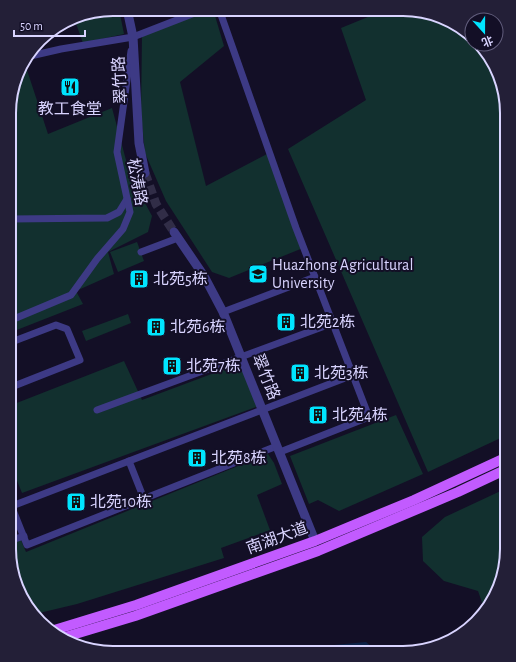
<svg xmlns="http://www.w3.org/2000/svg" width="516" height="662" viewBox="0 0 516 662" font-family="'Alegreya Sans','Noto Sans SC',sans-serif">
  <rect width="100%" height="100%" fill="#130f26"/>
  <g fill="#12302f">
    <polygon points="113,9 119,9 124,34 83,43 74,18 79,15"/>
    <polygon points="208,9 213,9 224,46 180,82 206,186 269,153 303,248 229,278 212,272 166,201 145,153 141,114 142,34"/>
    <polygon points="385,10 417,10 461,27 472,38 472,44 477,44 493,61 507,113 507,435 428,472 288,149 366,100 341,28"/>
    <polygon points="25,64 48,134 112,108 130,175 152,216 148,232 108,252 114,274 76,291 83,304 9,333 10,99 21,65"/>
    <polygon points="137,242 144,261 118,272 110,252"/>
    <polygon points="128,314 131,323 86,341 82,331"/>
    <polygon points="124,361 142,400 241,363 259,406 22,493 9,461 9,406"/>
    <polygon points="396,415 423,474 339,511 318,500 309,504 290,456"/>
    <polygon points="268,454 274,463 282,484 257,495 270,530 221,548 224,558 77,604 35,614 23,601 9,549 9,545 21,540 26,552"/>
    <polygon points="507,488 507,556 490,607 485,611 478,591 444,581 423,561 422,537 445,517"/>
  </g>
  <polygon fill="#0c2248" points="366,642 378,652 385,653 287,653 291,649"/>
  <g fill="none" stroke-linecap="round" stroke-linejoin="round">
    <polyline stroke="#312d47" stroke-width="9" stroke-dasharray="9 4.5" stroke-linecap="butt" points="145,173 156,204 174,232"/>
    <g stroke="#3d3a85" stroke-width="7">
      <polyline points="219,9 296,228 369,417 280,452"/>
      <polyline points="26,57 61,49 133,37 205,9"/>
      <polyline points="10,219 107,218 119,212 127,199"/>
      <polyline points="141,252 178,238"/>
      <polyline points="223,312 315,277"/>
      <polyline points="9,321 71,295 97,259 123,229 130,212 117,152 131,51"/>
      <polyline points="9,388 80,360 67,329 56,325 9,343"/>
      <polyline points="97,410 333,323"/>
      <polyline points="129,461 144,499"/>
      <polyline points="9,500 27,545 277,446"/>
      <polyline points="12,506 353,375"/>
      <polyline points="9,541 24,536"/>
    </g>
    <g stroke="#3d3a85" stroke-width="9">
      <polyline points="127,9 133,37 139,143 145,173"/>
      <polyline points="174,232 204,276 223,312 315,541"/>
    </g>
    <g stroke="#c25bff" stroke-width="10">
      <polyline points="51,631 136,605 315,541 414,500 507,457"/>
      <polyline points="62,638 135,616 318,551 458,492 507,469"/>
    </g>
  </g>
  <defs>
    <g id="restaurant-square" transform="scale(1)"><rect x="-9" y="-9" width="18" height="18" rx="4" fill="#00e5ff" stroke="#130f26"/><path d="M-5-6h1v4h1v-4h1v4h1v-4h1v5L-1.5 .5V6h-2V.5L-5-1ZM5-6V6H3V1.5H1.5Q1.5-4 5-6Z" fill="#111"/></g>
    <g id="university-square" transform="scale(1)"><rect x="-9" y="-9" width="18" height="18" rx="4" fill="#00e5ff" stroke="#130f26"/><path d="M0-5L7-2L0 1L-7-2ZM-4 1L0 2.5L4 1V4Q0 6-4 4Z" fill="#111"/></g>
    <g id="building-square" transform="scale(1)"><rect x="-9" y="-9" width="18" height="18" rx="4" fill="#00e5ff" stroke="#130f26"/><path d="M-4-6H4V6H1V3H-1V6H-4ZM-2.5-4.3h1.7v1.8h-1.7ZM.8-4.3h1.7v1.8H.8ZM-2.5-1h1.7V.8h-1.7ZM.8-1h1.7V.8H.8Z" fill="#111"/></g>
  </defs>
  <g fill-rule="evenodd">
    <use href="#restaurant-square" x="70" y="87"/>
    <use href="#university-square" x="258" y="274"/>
    <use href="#building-square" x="139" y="279"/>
    <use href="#building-square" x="286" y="322"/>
    <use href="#building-square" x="156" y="327"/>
    <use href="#building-square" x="172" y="366"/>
    <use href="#building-square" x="300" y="373"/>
    <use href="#building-square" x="318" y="415"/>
    <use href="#building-square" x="197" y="458"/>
    <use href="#building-square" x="76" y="502"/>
  </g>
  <g text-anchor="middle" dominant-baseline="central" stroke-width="4" stroke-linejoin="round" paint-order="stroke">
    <g font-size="16" fill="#d9d4ff" stroke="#130f26">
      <text transform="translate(120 80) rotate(-93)">翠竹路</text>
      <text transform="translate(137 182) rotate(79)">松涛路</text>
      <text transform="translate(266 377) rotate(68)">翠竹路</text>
      <text transform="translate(277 538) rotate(-20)">南湖大道</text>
    </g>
    <g font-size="16" fill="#d9d4ff" stroke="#130f26" text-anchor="start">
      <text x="70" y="109" text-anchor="middle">教工食堂</text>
      <text x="272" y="265">Huazhong Agricultural<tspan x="272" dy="18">University</tspan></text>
      <text x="153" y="279">北苑5栋</text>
      <text x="300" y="322">北苑2栋</text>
      <text x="170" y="327">北苑6栋</text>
      <text x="186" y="366">北苑7栋</text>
      <text x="314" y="373">北苑3栋</text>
      <text x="332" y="415">北苑4栋</text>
      <text x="211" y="458">北苑8栋</text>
      <text x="90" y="502">北苑10栋</text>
    </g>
  </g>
  <path d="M0 0H516V662H0ZM113 16H403A97 97 0 0 1 500 113V549A97 97 0 0 1 403 646H113A97 97 0 0 1 16 549V113A97 97 0 0 1 113 16Z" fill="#231f37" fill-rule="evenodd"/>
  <path fill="none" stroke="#d9d4ff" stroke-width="2" d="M113 16H403A97 97 0 0 1 500 113V549A97 97 0 0 1 403 646H113A97 97 0 0 1 16 549V113A97 97 0 0 1 113 16Z"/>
  <g transform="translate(484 32) rotate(159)"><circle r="19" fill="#130f26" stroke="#625e7d"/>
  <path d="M0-3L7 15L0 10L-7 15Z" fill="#00e5ff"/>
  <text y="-6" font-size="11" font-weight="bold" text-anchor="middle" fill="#d9d4ff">北</text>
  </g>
  <path d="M14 30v6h71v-6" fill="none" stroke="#d9d4ff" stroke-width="2"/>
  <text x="20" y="30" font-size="12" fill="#d9d4ff" stroke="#130f26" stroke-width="3" paint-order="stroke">50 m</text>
</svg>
